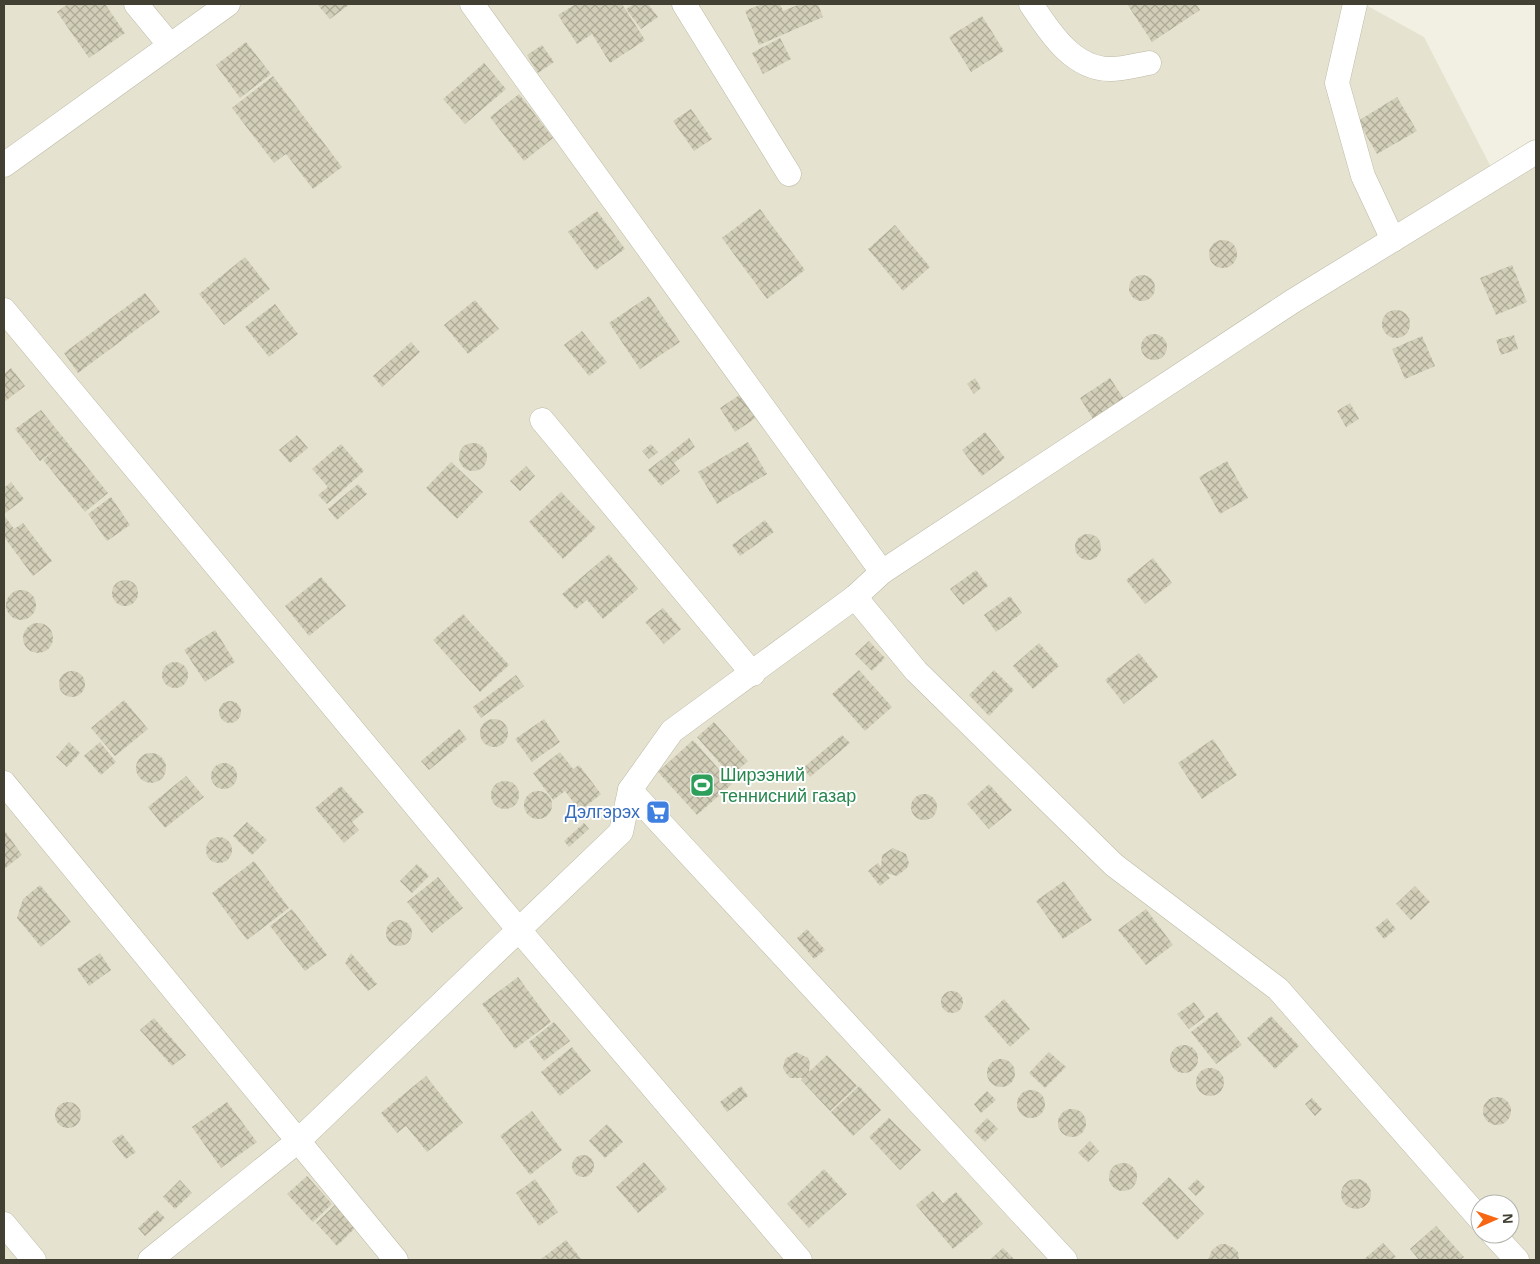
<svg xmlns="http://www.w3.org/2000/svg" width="1540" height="1264" viewBox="0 0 1540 1264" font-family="Arial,sans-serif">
  <defs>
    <pattern id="building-cross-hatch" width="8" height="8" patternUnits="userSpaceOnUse" patternTransform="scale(1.25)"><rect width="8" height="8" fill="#d2ceb8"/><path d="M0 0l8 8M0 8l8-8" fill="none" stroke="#aca996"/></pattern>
  </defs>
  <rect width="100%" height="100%" fill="#f1f0e2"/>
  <path fill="#e5e3d0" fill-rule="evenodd" d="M4 4H1364L1424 37 1492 169 1536 141V1260H4ZM1480 1204H1510V1234H1480Z"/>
  <g fill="url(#building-cross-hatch)">
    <polygon points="68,4 105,4 125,33 89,58 57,12"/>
    <polygon points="317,4 350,4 330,19"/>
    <polygon points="576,4 622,4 645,40 610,63 592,34 577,44 558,15"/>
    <polygon points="634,4 648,4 658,17 641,29 626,9"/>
    <polygon points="762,4 780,4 783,11 800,4 818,4 823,17 759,45 745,11"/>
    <polygon points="1127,4 1196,4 1200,10 1152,42"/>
    <polygon points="982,16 1004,51 971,72 949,37"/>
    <polygon points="780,38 791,59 763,74 752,53"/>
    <polygon points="246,42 271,74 240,98 216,65"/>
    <polygon points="542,45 554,62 538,73 527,55"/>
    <polygon points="484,63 506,89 465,124 443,99"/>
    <polygon points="273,76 342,167 313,189 286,154 274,163 232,108"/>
    <polygon points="519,94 553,138 524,161 490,117"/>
    <polygon points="1397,97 1417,131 1377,154 1358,121"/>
    <polygon points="691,109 712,139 694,151 673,121"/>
    <polygon points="760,209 805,270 767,299 722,238"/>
    <polygon points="597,211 625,249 596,270 568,232"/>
    <polygon points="895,225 930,267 903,291 868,249"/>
    <circle cx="1223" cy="254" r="14"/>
    <polygon points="245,257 270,289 224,325 199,294"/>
    <polygon points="1512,265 1527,302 1496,315 1480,278"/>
    <circle cx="1142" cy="288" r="13"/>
    <polygon points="145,293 160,312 78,373 64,353"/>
    <polygon points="649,296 680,342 640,369 609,323"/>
    <polygon points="475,300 499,329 468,354 444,325"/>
    <polygon points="275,304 298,334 269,357 245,327"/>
    <circle cx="1396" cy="324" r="14"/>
    <polygon points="582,331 607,362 589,376 564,345"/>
    <circle cx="1154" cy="347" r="13"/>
    <polygon points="1514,335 1518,349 1501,355 1496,340"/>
    <polygon points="1422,336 1435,366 1405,379 1392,349"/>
    <polygon points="411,342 420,352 382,387 373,376"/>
    <polygon points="11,368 25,386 4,402 4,374"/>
    <polygon points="975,378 981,388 974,394 967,384"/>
    <polygon points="1110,378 1124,399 1093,419 1080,398"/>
    <polygon points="744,392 760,415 735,432 720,408"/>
    <polygon points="1350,403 1359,419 1346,427 1337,411"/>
    <polygon points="41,410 108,493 85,512 43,460 58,447 40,461 15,429"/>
    <polygon points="985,432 1005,458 982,476 962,450"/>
    <polygon points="297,435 308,448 290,463 279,450"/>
    <polygon points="689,438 695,447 674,463 680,471 661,486 648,470"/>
    <polygon points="748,442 767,474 717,504 698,472"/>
    <circle cx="473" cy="457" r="14"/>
    <polygon points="341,444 364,471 327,504 318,495 328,487 312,469"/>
    <polygon points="651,444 658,452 649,459 642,451"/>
    <polygon points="1227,461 1248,498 1220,514 1199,477"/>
    <polygon points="451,462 483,492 457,519 426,488"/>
    <polygon points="526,466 535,476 520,491 510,481"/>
    <polygon points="11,482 24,499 4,514 4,488"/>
    <polygon points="358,484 367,494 337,520 328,509"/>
    <polygon points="561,492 596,528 563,559 529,522"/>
    <polygon points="111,497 130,525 107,541 88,514"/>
    <polygon points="4,515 14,529 23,523 52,561 33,576 4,537"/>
    <polygon points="765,520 774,532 740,556 732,545"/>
    <circle cx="1088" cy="547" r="13"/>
    <polygon points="609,554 638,589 603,619 587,600 576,609 562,594"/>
    <polygon points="1153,558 1172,583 1145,604 1126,580"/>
    <polygon points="976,570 988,586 963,605 950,589"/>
    <polygon points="321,577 346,606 309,636 285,606"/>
    <circle cx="125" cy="593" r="13"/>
    <circle cx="21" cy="605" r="15"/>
    <polygon points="1010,596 1022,613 996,632 984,615"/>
    <polygon points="663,608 681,629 664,644 645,622"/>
    <polygon points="463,614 509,665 480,692 433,640"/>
    <circle cx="38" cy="638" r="15"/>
    <polygon points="215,630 235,662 205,682 184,650"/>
    <polygon points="869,641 885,658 872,671 855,654"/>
    <polygon points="1039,643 1059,666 1033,689 1013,666"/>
    <polygon points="1139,653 1158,677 1124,704 1105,680"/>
    <circle cx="175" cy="675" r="13"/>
    <polygon points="859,670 892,707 865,731 832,694"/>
    <polygon points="994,670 1014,690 989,716 969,695"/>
    <circle cx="72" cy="684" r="13"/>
    <polygon points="516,675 524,686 481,718 473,707"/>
    <polygon points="124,700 148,729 115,756 91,728"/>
    <circle cx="230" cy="712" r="11"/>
    <circle cx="494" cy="733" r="14"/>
    <polygon points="544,719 560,742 532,762 515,739"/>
    <polygon points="714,722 748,761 731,776 697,737"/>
    <polygon points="459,729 467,739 429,770 421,761"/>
    <polygon points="842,735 850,743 810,777 803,768"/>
    <polygon points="1213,739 1237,775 1202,799 1178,763"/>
    <polygon points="693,740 732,784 697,815 658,772"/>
    <polygon points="69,742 80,753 67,767 56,757"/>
    <polygon points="100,742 116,762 101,775 84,756"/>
    <polygon points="560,752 573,769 579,765 601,794 580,811 565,791 553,800 533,773"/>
    <circle cx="151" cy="768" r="15"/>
    <circle cx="224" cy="776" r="13"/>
    <polygon points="186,776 204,797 165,828 148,807"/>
    <circle cx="505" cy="795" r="14"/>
    <polygon points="989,784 1012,810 989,829 967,804"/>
    <polygon points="341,786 364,812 352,822 359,830 344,843 315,808"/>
    <circle cx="538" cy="805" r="14"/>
    <circle cx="924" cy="807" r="13"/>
    <polygon points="247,822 267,840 252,855 233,836"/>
    <polygon points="584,823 589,829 569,847 564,841"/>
    <polygon points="4,830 22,855 4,869"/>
    <circle cx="219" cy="850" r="13"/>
    <polygon points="893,848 906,854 909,863 907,868 897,876 886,873 890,878 880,886 868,871 878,863 881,867 882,855"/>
    <polygon points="254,861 289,908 247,940 212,893"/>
    <polygon points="417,864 429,876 412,893 400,881"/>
    <polygon points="438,877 463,908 432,933 407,902"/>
    <polygon points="1064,881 1092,920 1063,939 1036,901"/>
    <polygon points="40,885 71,922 41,947 17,918 23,899"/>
    <polygon points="1415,886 1430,902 1411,920 1396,904"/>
    <polygon points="292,909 327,955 305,971 270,926"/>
    <polygon points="1146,909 1173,945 1146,965 1118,930"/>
    <polygon points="1387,918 1396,929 1384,939 1375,928"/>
    <circle cx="399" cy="933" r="13"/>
    <polygon points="807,929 825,950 814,959 797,938"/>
    <polygon points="100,953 111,970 89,986 77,969"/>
    <polygon points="351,953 377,984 368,991 345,963"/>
    <polygon points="518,977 551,1022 515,1049 482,1004"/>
    <circle cx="952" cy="1002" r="11"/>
    <polygon points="1004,999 1030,1029 1010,1047 984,1017"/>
    <polygon points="1194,1002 1205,1017 1189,1029 1177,1014"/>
    <polygon points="1217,1012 1242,1045 1216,1064 1191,1032"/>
    <polygon points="1271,1016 1299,1046 1275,1069 1247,1038"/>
    <polygon points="154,1018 186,1055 172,1066 140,1030"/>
    <polygon points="554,1022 570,1041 544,1061 529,1042"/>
    <circle cx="1184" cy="1059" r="14"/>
    <polygon points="572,1047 591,1071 560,1096 541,1072"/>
    <polygon points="796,1052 808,1058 810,1063 809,1072 827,1055 857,1086 830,1111 801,1080 803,1078 790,1078 785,1072 783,1068 785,1059"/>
    <polygon points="1049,1052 1066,1067 1045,1088 1029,1073"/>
    <circle cx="1001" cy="1073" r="14"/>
    <circle cx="1210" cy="1082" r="14"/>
    <polygon points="426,1076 463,1123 427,1152 406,1126 397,1133 381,1113"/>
    <polygon points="741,1086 748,1096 727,1112 720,1102"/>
    <polygon points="859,1086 881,1110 853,1136 831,1112"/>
    <circle cx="1031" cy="1104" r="14"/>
    <polygon points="987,1091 996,1100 981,1113 974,1104"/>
    <circle cx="1497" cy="1111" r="14"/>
    <polygon points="1312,1098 1322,1109 1315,1116 1305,1104"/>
    <circle cx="68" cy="1115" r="13"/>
    <polygon points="227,1102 257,1142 221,1168 192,1127"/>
    <circle cx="1072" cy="1123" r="14"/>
    <polygon points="532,1111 562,1150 530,1175 500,1136"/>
    <polygon points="889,1118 921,1150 900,1170 869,1137"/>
    <polygon points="987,1118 998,1129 985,1142 974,1131"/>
    <polygon points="607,1124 623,1142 605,1158 589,1141"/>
    <polygon points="122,1134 136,1152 126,1159 112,1141"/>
    <polygon points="1090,1141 1099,1151 1088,1162 1078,1153"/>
    <circle cx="583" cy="1166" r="11"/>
    <polygon points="644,1162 667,1189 638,1213 616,1187"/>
    <circle cx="1123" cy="1177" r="14"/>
    <polygon points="824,1169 847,1194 809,1228 787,1204"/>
    <polygon points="307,1176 332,1204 313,1222 287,1194"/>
    <polygon points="1169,1177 1204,1214 1177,1240 1142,1203"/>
    <circle cx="1356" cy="1194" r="15"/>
    <polygon points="535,1179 558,1212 539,1226 516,1193"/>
    <polygon points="1197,1179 1205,1187 1196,1196 1188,1188"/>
    <polygon points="180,1180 192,1193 175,1209 163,1197"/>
    <polygon points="933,1191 943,1203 956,1192 983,1224 953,1249 916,1205"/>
    <polygon points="338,1202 359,1224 337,1246 316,1223"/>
    <polygon points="157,1210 165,1218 145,1236 138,1228"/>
    <polygon points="1436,1226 1464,1257 1460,1260 1419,1260 1410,1249"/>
    <polygon points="566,1240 582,1260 540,1260"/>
    <polygon points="1383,1243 1396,1257 1392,1260 1363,1260"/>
    <polygon points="1220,1244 1225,1244 1234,1248 1238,1252 1239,1260 1208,1260 1212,1250"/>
    <polygon points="1003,1248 1015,1260 990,1260"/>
  </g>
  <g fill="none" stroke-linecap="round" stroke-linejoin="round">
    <g stroke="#bcb9a5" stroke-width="25">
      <g id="street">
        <polyline points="136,4 169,44"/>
        <polyline points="472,4 882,572"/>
        <polyline points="684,4 789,174"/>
        <path d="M1031 4C1049 31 1073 70 1111 69 1123 69 1137 65 1149 63"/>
        <polyline points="1355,4 1337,83 1363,176 1393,240"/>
        <polyline points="4,165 228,4"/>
        <polyline points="4,310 519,930 800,1260"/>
        <polyline points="542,420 753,674"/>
        <polyline points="855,597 916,671 1114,865 1278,989 1480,1219"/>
        <polyline points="4,783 396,1260"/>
        <polyline points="630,790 1065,1260"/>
        <polyline points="4,1224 34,1260"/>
        <polyline points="1493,1234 1517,1260"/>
        <polyline points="150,1260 298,1141 621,832 630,790 672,731 855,597 882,572 1293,301 1536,152"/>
      </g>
    </g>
    <use href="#street" stroke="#fff" stroke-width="24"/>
  </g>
  <defs>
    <g id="stadium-square" transform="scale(1.25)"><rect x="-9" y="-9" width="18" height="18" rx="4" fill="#2e9e5b" stroke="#fff"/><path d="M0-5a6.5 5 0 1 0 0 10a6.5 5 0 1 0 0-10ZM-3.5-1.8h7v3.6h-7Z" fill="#fff"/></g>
    <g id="supermarket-square" transform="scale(1.25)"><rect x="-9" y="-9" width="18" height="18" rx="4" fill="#3f7fe0" stroke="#fff"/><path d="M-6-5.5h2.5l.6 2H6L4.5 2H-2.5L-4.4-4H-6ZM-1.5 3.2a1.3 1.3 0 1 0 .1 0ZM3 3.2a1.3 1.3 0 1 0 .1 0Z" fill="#fff"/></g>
  </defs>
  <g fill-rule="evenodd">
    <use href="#stadium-square" x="702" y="785"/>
    <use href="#supermarket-square" x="658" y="812"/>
  </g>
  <g text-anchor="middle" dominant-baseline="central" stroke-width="4" stroke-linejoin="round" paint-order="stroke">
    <g font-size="18" fill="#27864d" stroke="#fff" text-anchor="start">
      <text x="720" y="775">Ширээний<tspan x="720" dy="21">теннисний газар</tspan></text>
    </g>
    <g font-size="18" fill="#366cbe" stroke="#fff" text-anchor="end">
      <text x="640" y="812">Дэлгэрэх</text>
    </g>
  </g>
  <rect width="1540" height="1264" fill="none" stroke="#424033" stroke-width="10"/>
  <g transform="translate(1495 1219) rotate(88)"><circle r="24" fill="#ffffff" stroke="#b3b3ad"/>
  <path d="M0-4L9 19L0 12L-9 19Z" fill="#f76713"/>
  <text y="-8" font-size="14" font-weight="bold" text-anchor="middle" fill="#424033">N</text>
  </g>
</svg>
